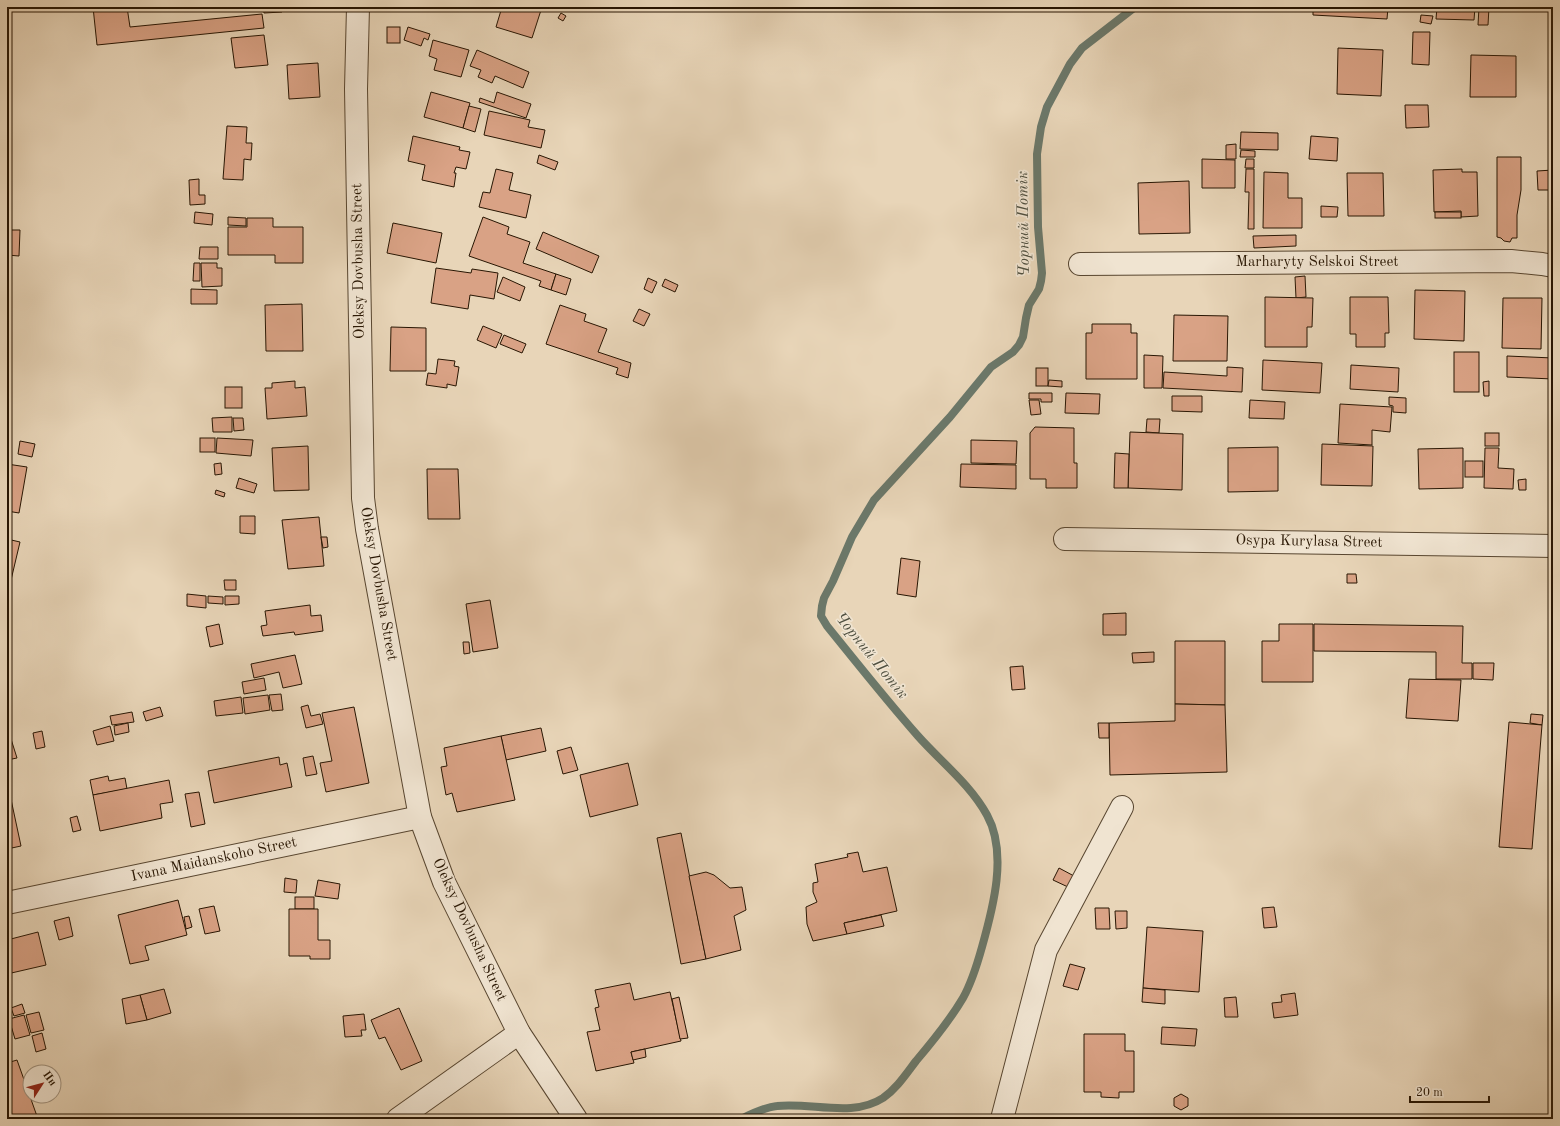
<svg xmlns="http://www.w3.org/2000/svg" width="1560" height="1126" viewBox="0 0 1560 1126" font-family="'Old Standard TT',serif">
  <rect width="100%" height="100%" fill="#e8d5b8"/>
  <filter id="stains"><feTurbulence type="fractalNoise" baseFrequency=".005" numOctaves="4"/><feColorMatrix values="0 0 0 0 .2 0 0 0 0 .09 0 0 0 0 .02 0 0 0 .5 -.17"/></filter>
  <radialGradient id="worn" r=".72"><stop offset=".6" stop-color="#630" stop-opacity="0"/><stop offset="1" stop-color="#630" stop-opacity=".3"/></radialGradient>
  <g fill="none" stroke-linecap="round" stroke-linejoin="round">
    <path stroke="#6b786a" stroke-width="8" d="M741 1119C751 1114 766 1107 777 1106 812 1102 852 1118 883 1098 897 1088 906 1074 916 1061 933 1041 950 1020 963 998 972 982 977 965 982 947 993 908 1008 853 987 815 970 784 941 762 918 736 887 701 857 663 827 626L821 616 822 606 824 598 833 581 852 537 874 500 950 417 991 367 1013 352 1019 345 1023 337 1026 318 1029 305 1039 289 1041 281 1042 273 1038 227 1037 154 1041 127 1047 107 1070 64 1082 48 1135 7"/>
  </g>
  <g fill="#d9a285" stroke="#281603">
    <polygon points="93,7 127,7 130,27 262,14 264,28 97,45"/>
    <polygon points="263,7 282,7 282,12 264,13"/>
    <polygon points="502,7 542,7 532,38 496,27"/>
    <polygon points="1313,7 1388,7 1387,19 1313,15"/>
    <polygon points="1437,7 1475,7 1474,20 1436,19"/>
    <polygon points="1479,7 1489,7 1488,25 1478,25"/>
    <polygon points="561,13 566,16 563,21 558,18"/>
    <polygon points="1421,15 1433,16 1431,24 1420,22"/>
    <rect x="387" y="27" width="13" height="16"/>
    <polygon points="408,27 430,34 428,40 424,38 421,46 404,40"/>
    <polygon points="1413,32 1430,32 1429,65 1412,64"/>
    <polygon points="264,35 268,65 235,68 231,38"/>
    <polygon points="433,40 469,50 461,77 434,70 437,59 429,56"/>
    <polygon points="1338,48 1383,50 1381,96 1337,94"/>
    <polygon points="477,50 529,72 523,88 495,76 492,83 478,77 481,70 470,66"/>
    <polygon points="1471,55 1516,56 1516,97 1470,97"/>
    <polygon points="318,63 320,97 289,99 287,65"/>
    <polygon points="431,92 470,103 463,128 424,117"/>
    <polygon points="497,92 531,104 526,118 479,102 480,98 494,103"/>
    <polygon points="1405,105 1428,105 1429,127 1406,128"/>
    <polygon points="469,106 481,109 475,132 463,128"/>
    <polygon points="489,111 530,120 528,127 545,130 541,148 484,135"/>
    <polygon points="227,126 247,127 246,143 252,143 251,160 244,159 243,180 223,179"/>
    <polygon points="1241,132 1278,133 1278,150 1240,149"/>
    <polygon points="413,136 460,147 459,150 470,152 466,169 456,167 454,173 456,173 454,187 422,180 425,165 408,161"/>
    <polygon points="1311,136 1338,138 1337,161 1309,159"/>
    <polygon points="1236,144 1236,159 1226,159 1226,145"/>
    <polygon points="1241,150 1255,151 1255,157 1240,157"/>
    <polygon points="539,155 558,162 555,170 537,163"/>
    <polygon points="1497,157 1521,157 1521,190 1517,215 1517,238 1512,238 1510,242 1504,241 1501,238 1497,237"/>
    <polygon points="1202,159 1235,160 1235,188 1202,188"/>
    <polygon points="1246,159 1254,159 1254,168 1245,168"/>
    <polygon points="496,169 513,173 509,190 531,195 526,218 479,207 483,192 490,193"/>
    <polygon points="1246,169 1254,169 1254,229 1248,229 1249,192 1245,192"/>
    <polygon points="1462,169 1462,172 1477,172 1478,216 1461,217 1461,211 1434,212 1433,170"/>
    <polygon points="1553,170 1553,214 1551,214 1550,190 1538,190 1537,171"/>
    <polygon points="1264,172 1288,173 1288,198 1302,198 1302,228 1263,228"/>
    <polygon points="1347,173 1383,173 1384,216 1348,216"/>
    <polygon points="199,179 199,195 205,195 205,204 190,205 189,180"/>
    <polygon points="1189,181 1190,233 1139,234 1138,183"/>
    <polygon points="1321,206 1338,207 1337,217 1321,217"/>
    <polygon points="195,212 213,214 212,225 194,223"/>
    <rect x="1435" y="212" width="26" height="6"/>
    <polygon points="228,217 246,218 246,226 228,225"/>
    <polygon points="483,217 509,227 507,234 530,242 523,263 556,274 551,290 539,286 541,281 469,256"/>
    <polygon points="247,218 273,218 273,227 303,227 303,263 275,263 275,255 228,255 228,227 247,227"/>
    <polygon points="393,223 442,233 436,263 387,253"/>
    <polygon points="7,230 20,230 19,256 7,255"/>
    <polygon points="543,232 599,256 592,273 536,249"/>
    <polygon points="1296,235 1296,246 1254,248 1253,236"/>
    <polygon points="200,247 218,247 218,259 199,259"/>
    <polygon points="194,263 200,263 200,281 193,281"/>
    <polygon points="201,263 217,263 217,268 222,268 222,286 202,287"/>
    <polygon points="436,268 471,273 472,269 498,273 494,299 470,295 468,309 431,303"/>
    <polygon points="556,274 571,279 566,295 551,290"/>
    <polygon points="1305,276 1306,297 1296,298 1295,277"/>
    <polygon points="503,277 525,287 520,301 497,292"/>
    <polygon points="648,278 657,282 652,293 644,289"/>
    <polygon points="665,279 678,285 675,292 662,286"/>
    <polygon points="191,289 217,290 217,304 191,304"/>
    <polygon points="1415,290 1465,291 1464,341 1414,339"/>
    <polygon points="1265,297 1313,298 1312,327 1307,327 1307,347 1265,347"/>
    <polygon points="1350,297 1388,297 1389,333 1385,333 1385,347 1356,347 1356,334 1350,334"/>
    <polygon points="1503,298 1542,298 1541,349 1502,348"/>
    <polygon points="302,304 303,351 266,351 265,305"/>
    <polygon points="560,305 586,314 584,321 607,329 598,352 631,363 628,378 616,374 618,368 546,344"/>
    <polygon points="639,309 650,314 644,326 633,321"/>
    <polygon points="1174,315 1228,316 1227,361 1173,361"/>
    <polygon points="1092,324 1131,324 1131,333 1137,333 1137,379 1086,379 1086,333 1092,333"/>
    <polygon points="483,326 502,334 496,348 477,340"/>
    <polygon points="391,327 426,328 426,371 390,371"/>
    <polygon points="504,335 526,344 522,353 500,344"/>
    <rect x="1454" y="352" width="25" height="40"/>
    <polygon points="1144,355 1163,356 1162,388 1144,388"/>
    <polygon points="1507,356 1553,358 1553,379 1507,377"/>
    <polygon points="438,359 455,361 454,366 459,367 456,386 447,384 447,388 426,385 428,373 436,374"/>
    <polygon points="1263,360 1322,363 1320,393 1262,390"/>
    <polygon points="1351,365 1399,368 1398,392 1350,389"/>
    <polygon points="1227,367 1243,368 1242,392 1163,388 1164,372 1227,376"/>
    <rect x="1036" y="368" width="12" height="18"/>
    <polygon points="1049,380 1062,381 1062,387 1048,386"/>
    <polygon points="295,381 295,388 305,387 307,416 267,419 265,388 272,388 272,383"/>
    <polygon points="1489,381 1489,396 1484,396 1483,382"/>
    <rect x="225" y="387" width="17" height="21"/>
    <polygon points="1029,393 1052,393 1052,402 1041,402 1041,399 1029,399"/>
    <polygon points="1066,393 1100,394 1099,414 1065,413"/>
    <polygon points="1172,396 1202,396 1202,412 1172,411"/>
    <polygon points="1389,397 1406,398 1406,413 1393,412 1393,406 1389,405"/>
    <polygon points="1029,400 1039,400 1041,414 1031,415"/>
    <polygon points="1250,400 1285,402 1284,419 1249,418"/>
    <polygon points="1340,404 1392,407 1390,432 1372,430 1372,445 1338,443"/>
    <polygon points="232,417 232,432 213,432 212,418"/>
    <polygon points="233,418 243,418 244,430 234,431"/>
    <polygon points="1147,419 1160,419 1159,433 1146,432"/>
    <polygon points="1035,427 1074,428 1074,463 1077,463 1077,488 1046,488 1046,479 1030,479 1030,433"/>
    <polygon points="1130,432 1183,434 1182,490 1128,488"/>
    <rect x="1485" y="433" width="14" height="13"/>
    <rect x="200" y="438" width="15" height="14"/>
    <polygon points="217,438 253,440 251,456 216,453"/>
    <polygon points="971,440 1017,441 1016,464 971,463"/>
    <polygon points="20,441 35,444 32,457 18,454"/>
    <polygon points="1322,444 1373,446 1372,486 1321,485"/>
    <polygon points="308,446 309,490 274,491 272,448"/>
    <polygon points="1278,447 1278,491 1228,492 1228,448"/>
    <polygon points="1463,448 1463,488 1419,489 1418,449"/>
    <polygon points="1485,448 1499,448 1498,468 1514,469 1513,489 1484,488"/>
    <polygon points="1115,453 1129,454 1128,488 1114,488"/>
    <rect x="1465" y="461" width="18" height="16"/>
    <polygon points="221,463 222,474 215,475 214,464"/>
    <polygon points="7,464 27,467 19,513 7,511"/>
    <polygon points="961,464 1016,465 1016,489 960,487"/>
    <polygon points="427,469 458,469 460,519 428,519"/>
    <polygon points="239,478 257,484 254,493 236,488"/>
    <polygon points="1526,479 1526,490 1519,490 1518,480"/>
    <polygon points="216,490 225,493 224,497 215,494"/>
    <polygon points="240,516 255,516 255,534 240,533"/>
    <polygon points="319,517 324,566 288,569 282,520"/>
    <polygon points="321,537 327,537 328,547 323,548"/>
    <polygon points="7,539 20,542 7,597"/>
    <polygon points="901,558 920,561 916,597 897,594"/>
    <polygon points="1347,574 1356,574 1357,583 1347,583"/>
    <polygon points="224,580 236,580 236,590 225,590"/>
    <polygon points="187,594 206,596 206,608 187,606"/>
    <polygon points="208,596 223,597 223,604 208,603"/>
    <polygon points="225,596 239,596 239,604 225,605"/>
    <polygon points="490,600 498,648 473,652 466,604"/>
    <polygon points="310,605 311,616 321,615 323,631 295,635 294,632 263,636 261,626 267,625 265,611"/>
    <polygon points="1126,613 1126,635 1103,635 1103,614"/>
    <polygon points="219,624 223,644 210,647 206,627"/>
    <polygon points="1279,624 1313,624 1313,682 1262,682 1262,641 1279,641"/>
    <polygon points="1314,624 1463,626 1462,663 1472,663 1472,679 1436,679 1436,652 1314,651"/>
    <polygon points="1175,641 1225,641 1225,705 1175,704"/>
    <polygon points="463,642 469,642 470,653 464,654"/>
    <polygon points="1154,652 1154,662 1133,663 1132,653"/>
    <polygon points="295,655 302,684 283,688 279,672 254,678 251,664"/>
    <polygon points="1473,663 1494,663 1493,680 1473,679"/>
    <polygon points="1023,666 1025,689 1012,690 1010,667"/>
    <polygon points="264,678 266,690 244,694 242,682"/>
    <polygon points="1409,679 1461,680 1458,721 1406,718"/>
    <polygon points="281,694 283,710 272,711 269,695"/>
    <polygon points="268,695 270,710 245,714 243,698"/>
    <polygon points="241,697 243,713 216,716 214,701"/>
    <polygon points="1175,704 1225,705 1227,772 1110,775 1109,723 1175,721"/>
    <polygon points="308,705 311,716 320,714 323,724 306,728 301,707"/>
    <polygon points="160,707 163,716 146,721 143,712"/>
    <polygon points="354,707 369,783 326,792 320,763 332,761 322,713"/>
    <polygon points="132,712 134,722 112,725 110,716"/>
    <polygon points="1531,714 1543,715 1542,725 1530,723"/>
    <polygon points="1509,722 1542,725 1532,849 1499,847"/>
    <polygon points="128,723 129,732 115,735 114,726"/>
    <polygon points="1098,723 1109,723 1109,738 1099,738"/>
    <polygon points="110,726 114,741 97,745 93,731"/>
    <polygon points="541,728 546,751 506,760 501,736"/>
    <polygon points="42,731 45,747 36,749 33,733"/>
    <polygon points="501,736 515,800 457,812 452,793 446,795 441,767 447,766 444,748"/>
    <polygon points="11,739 17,758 7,760 7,740"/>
    <polygon points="571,747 578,770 563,774 557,751"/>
    <polygon points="313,756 317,774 306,776 303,758"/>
    <polygon points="279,757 280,765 287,763 292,787 214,803 208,771"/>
    <polygon points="628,763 638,805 590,817 580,775"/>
    <polygon points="108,776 109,781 125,778 127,789 93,795 90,780"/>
    <polygon points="169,780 173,802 160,804 162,818 100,831 93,795"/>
    <polygon points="9,790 21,846 7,849 7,791"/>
    <polygon points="199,792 205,824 191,827 185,794"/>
    <polygon points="77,816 81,830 73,832 70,818"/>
    <polygon points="681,833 706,959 681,964 657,838"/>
    <polygon points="858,852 863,872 887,867 897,911 844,923 847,934 813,941 807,924 806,907 817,902 813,892 813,883 818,882 815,864 848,857 847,854"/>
    <polygon points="1059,868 1074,876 1068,887 1053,880"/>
    <polygon points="706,872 714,875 730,888 742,887 746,910 734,916 741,950 706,959 689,876"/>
    <polygon points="285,878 297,880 296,893 284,892"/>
    <polygon points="318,880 340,884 338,899 315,896"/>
    <rect x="295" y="897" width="19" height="12"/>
    <polygon points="178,900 187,935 145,946 149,960 130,964 118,915"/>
    <polygon points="214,906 220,931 205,934 199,909"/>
    <polygon points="1274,907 1277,927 1264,928 1262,908"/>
    <polygon points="1095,908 1109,908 1110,929 1096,929"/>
    <polygon points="289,909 318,909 318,940 330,940 330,959 310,959 310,956 289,956"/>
    <polygon points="1115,911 1127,911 1127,928 1116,929"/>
    <polygon points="881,915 884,926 847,934 844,923"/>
    <polygon points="189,916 192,927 186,929 184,917"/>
    <polygon points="69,917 73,936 59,940 54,921"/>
    <polygon points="1147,927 1203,931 1199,992 1143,988"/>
    <polygon points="38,932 46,965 7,974 7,940"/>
    <polygon points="1070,964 1085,968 1078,990 1063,986"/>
    <polygon points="630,983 634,1000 670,992 681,1041 631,1052 634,1063 596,1071 587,1032 600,1030 595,1008 599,1007 595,990"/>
    <polygon points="1143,988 1165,990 1165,1004 1142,1002"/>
    <polygon points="164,989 171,1013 147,1020 140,995"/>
    <polygon points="1295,993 1298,1015 1274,1018 1272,1003 1282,1002 1281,995"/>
    <polygon points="140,995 147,1020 126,1024 122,999"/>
    <polygon points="679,997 688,1038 680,1039 672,999"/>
    <polygon points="1236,997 1238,1017 1225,1017 1224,998"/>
    <polygon points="22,1004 25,1013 14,1016 11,1008"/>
    <polygon points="399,1008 422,1061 401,1070 385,1037 379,1039 371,1020"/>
    <polygon points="39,1012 44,1030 31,1033 26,1015"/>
    <polygon points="364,1014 366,1030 361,1030 362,1036 345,1037 343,1016"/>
    <polygon points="24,1015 30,1035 15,1039 9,1019"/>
    <polygon points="1162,1027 1197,1029 1195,1046 1161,1044"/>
    <polygon points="42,1033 46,1049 36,1052 32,1036"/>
    <polygon points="1084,1034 1125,1034 1125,1051 1134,1051 1134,1092 1119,1092 1119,1098 1101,1097 1101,1092 1084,1092"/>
    <polygon points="645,1049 646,1057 633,1060 631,1052"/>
    <polygon points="17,1060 38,1119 7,1119 7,1063"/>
    <polygon points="1181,1094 1188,1098 1188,1106 1181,1110 1174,1106 1174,1098"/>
    <rect x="1214" y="1115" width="22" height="4"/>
    <polygon points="1251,1118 1267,1118 1267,1119"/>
  </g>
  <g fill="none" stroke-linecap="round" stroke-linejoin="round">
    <g stroke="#584630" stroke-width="24">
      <g id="minor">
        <polyline points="358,7 356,89 363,498 367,529 420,817 444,882 519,1033 576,1119"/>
        <polyline points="1080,264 1511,261 1542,264 1553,266"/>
        <polyline points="1065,539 1553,546"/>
        <polyline points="7,903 420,817"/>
        <polyline points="398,1119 519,1033"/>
        <polyline points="1002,1119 1046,950 1122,807"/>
      </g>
    </g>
    <use href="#minor" stroke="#f0e4d1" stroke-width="22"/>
  </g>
  <g text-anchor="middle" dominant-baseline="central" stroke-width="3.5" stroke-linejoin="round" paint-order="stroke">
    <g font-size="15" fill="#281603" stroke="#f0e4d1">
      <text transform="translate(359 261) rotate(-91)">Oleksy Dovbusha Street</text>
      <text x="1317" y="262">Marharyty Selskoi Street</text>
      <text transform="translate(1309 542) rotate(1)">Osypa Kurylasa Street</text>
      <text transform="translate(378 584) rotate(80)">Oleksy Dovbusha Street</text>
      <text transform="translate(214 860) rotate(-12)">Ivana Maidanskoho Street</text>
      <text transform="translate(469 930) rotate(65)">Oleksy Dovbusha Street</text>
    </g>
    <g font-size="16" font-style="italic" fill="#4f4f3f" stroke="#f0e4d1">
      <text transform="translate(1024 224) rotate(-91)">Чорний Потік</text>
      <text transform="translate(871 656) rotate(51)">Чорний Потік</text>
    </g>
  </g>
  <rect width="1560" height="1126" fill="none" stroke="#e8d5b8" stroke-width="24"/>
  <rect x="8" y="8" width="1544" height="1110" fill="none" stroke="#281603" stroke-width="2"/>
  <rect x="12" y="12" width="1536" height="1102" fill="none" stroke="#281603"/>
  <g transform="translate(42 1084) rotate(54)"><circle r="19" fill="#f0e4d1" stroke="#a0927f"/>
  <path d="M0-3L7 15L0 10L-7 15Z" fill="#8f2418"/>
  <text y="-6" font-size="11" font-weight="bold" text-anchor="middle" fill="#281603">Пн</text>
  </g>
  <path d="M1410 1096v6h79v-6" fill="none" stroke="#281603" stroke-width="2"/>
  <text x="1416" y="1096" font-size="12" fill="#281603" stroke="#f0e4d1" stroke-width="3" paint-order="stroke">20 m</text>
  <rect width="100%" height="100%" filter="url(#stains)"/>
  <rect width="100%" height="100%" fill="url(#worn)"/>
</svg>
